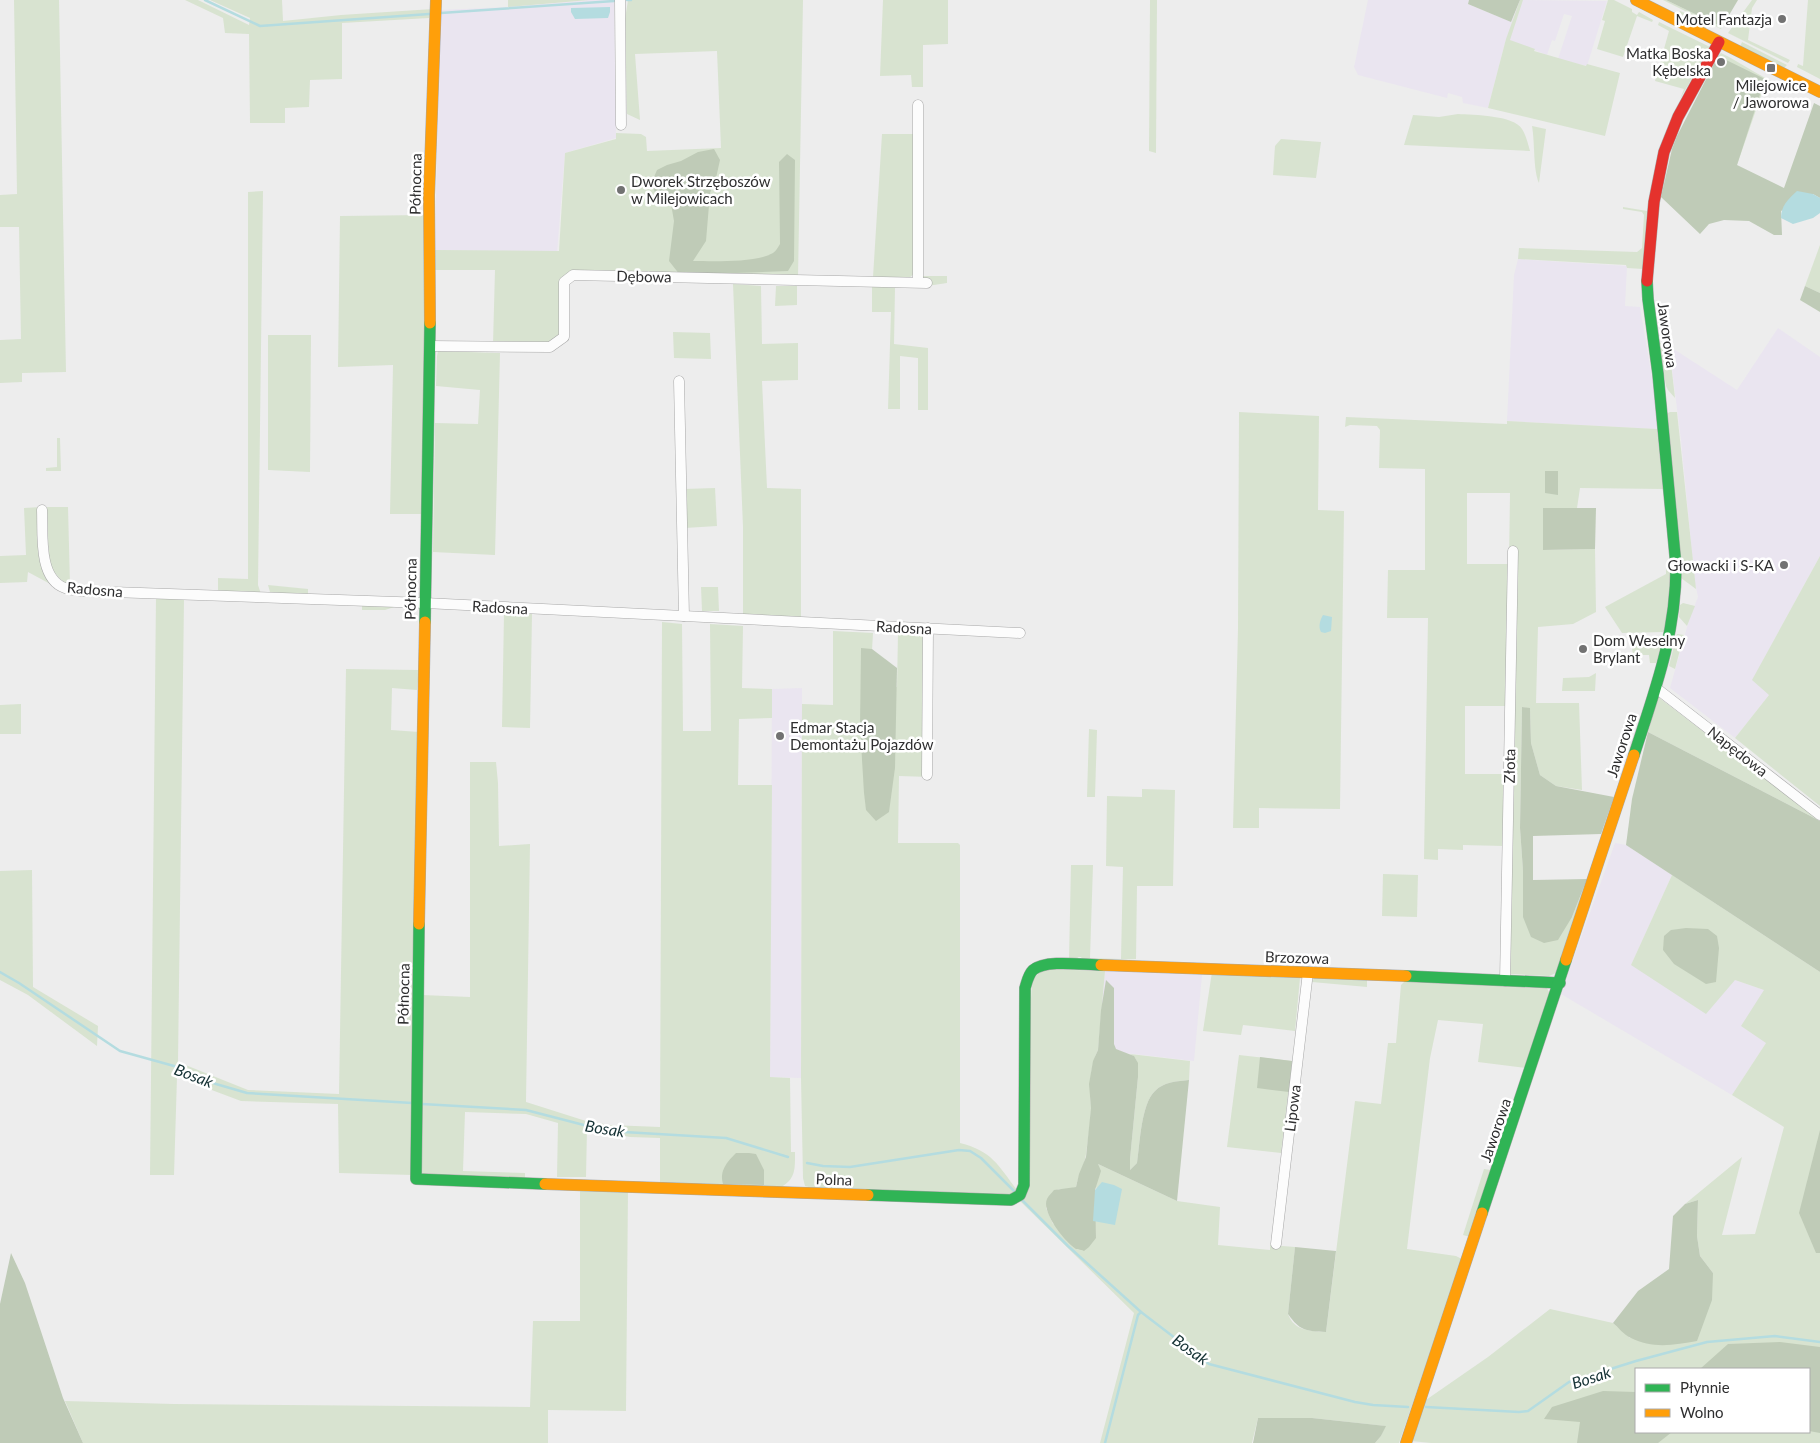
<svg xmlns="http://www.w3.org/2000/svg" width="1820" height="1443" viewBox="0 0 1820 1443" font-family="Lato,sans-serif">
  <rect width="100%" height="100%" fill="#ededed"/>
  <g fill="#eae5f0">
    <polygon points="589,0 614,0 616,138 565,153 557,253 435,250 440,10 508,7"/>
    <polygon points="1368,0 1469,0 1468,4 1511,22 1520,0 1607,1 1587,66 1558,59 1572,16 1564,14 1555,41 1552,40 1547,55 1506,39 1488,108 1463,103 1462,97 1448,93 1447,98 1358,75 1354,67"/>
    <polygon points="1518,259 1627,266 1625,306 1640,307 1654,390 1657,429 1507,421 1514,275"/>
    <polygon points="1778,328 1820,357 1820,556 1762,662 1769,695 1735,738 1670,688 1689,620 1698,597 1695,583 1681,440 1669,346 1737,390"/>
    <polygon points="802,688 801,1078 770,1077 772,689"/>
    <polygon points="1615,843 1626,845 1672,875 1631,965 1735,980 1764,990 1766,1043 1732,1095 1561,994"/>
    <polygon points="1105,971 1202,975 1194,1061 1100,1050 1101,1013"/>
  </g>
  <g fill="#d8e3d0" fill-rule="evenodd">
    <polygon points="14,0 59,0 66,372 22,373 22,382 0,383 0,340 21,339 19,227 0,227 0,195 17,194"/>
    <polygon points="185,0 198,0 249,25 250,18 210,0 282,0 283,21 341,15 433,9 429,18 342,23 342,79 310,80 309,107 285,108 285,123 250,123 249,34 225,33 223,18"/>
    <polygon points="508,0 589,0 508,7"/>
    <polygon points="628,0 803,0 798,277 566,275 559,336 546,344 493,344 495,270 426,270 423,514 390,514 393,365 338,367 340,216 424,215 435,250 559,251 565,153 616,139 616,133 641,134 646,137 647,151 721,148 717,51 635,54 640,120 627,114 625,19"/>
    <polygon points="883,0 948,0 948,44 923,45 923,87 912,87 911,75 880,76"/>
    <polygon points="1150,0 1157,0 1156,153 1149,151"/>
    <polygon points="1520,0 1523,0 1510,40 1535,49 1534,51 1586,66 1587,64 1620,73 1605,136 1488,108 1506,39"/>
    <polygon points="1608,0 1614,0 1632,9 1632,12 1637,15 1639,12 1653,20 1652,22 1637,16 1623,57 1597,49 1605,21 1602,20"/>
    <polygon points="1663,0 1666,0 1722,27 1721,29"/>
    <polygon points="1752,0 1757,0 1752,8 1748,40 1790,60 1788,63 1728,33"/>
    <polygon points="1808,0 1820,0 1820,79 1797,67 1798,64 1803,66"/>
    <polygon points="1680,11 1690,15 1706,25 1706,31 1679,13"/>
    <polygon points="1659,22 1710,47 1680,99 1684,89 1655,81 1669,31 1658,25"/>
    <polygon points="1742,42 1787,65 1784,68 1740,47"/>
    <path d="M1721 53C1744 64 1764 80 1788 88V91L1766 81 1737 165 1718 56Z"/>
    <path d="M1458 114C1473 115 1514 115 1522 129 1526 135 1528 144 1530 151L1404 145 1413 115 1439 117Z"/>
    <path d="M1532 126 1546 129 1539 183C1533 170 1535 143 1532 126Z"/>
    <polygon points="882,134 913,134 915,273 909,278 873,277"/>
    <polygon points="1281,139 1321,142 1316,178 1273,175 1275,146"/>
    <polygon points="263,191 258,585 261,594 218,592 218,578 248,579 248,192"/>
    <polygon points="1623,207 1647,211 1643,269 1627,268 1626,265 1518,259 1519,248 1637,252 1642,248 1644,215 1642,212 1623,209"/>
    <polygon points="1820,245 1820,293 1805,286"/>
    <polygon points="923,267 923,276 947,276 947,283 927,286 921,275"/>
    <polygon points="733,284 761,286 762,344 798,343 798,380 762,381 767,488 801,489 801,617 743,616 743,527"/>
    <polygon points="898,285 901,288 895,288 894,344 928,348 928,410 918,410 918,358 900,356 900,409 888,409 891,312 872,312 872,286"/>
    <polygon points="776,286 797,286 797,305 775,306"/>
    <polygon points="673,332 710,333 711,359 674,358"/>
    <polygon points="268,335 311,335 310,472 268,470"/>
    <polygon points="1658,342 1669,346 1675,398 1668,390 1666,386"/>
    <polygon points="438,351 500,353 495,555 433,552 435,423 478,424 480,390 436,386 437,356"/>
    <polygon points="1239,412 1319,416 1318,510 1344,511 1340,809 1259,808 1259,828 1233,828 1238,628"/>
    <polygon points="1670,412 1677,412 1696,589 1681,578 1666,414"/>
    <path d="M1346 417 1507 424V421L1657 429 1663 489 1580 488 1577 508H1543V550L1595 549 1596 612 1573 624 1538 627 1536 703H1579L1582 790 1556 786 1540 775 1531 743 1530 709 1522 707 1520 828 1523 871V917H1572L1587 879 1556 973 1549 976 1511 974 1509 970 1504 846 1463 845V850L1438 849V860L1424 859 1428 618H1387L1388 570H1425V469L1379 468 1380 430 1377 426 1350 425 1345 427ZM1467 493H1510L1509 564H1467ZM1465 706H1506L1505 774H1465Z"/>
    <polygon points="57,438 60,438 61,471 46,471 46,468 57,467"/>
    <polygon points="715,488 717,526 685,528 684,489"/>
    <polygon points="41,507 54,586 28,572 27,582 0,583 0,556 26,555 24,508"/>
    <polygon points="47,507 68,507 70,585 61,580 49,566"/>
    <polygon points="1820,556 1820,806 1735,738 1769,695 1752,680"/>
    <polygon points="1666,565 1673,565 1668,626 1663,632 1622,633 1605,607 1666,574"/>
    <polygon points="268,585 308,589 308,595 276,594 270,592"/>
    <polygon points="701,587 718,587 719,611 702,611"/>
    <polygon points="156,596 184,599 178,1062 248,1090 339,1094 346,669 419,670 417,690 392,688 391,730 419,732 413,1175 339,1173 338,1104 241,1101 177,1077 174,1175 150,1175"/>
    <polygon points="1683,603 1695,606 1687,626 1679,617 1680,605"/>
    <polygon points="362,605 397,606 385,610 362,610"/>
    <polygon points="504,614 532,614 530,728 502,727"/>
    <path d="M662 622 682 624 683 731H711L710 624 743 626 742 688 772 689V718L739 719 738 785H772L770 1077 790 1078 791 1152H795C795 1168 796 1179 781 1187L660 1183V1138L630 1137 587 1129 586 1177H557L558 1123 526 1114 465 1112 463 1171 525 1173V1178L424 1175 421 1172 422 995 470 997V762H496L498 783 499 846 530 844 526 1102 586 1121 610 1125 660 1127Z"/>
    <path d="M833 631 873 633 870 684 897 687 898 633 930 637V777L899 776 898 843H958L960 845V1143C992 1151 998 1165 1017 1190L1012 1195 812 1188 805 1186 803 1178 801 1078 802 704 833 705Z"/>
    <polygon points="1677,634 1684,635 1675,669 1669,666"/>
    <polygon points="1633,640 1661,641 1660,643 1663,646 1656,663 1650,663 1649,655 1633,655 1631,642"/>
    <polygon points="1596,673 1595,691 1562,691 1563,678 1589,677"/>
    <polygon points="1657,696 1820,821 1648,732"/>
    <polygon points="21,704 21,734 0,734 0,705"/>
    <polygon points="1089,729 1097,730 1095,797 1087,797"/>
    <polygon points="1142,789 1175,790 1173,886 1137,886 1136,959 1084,961 1081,957 1078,957 1076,961 1069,960 1071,865 1093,865 1090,958 1121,959 1123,867 1106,866 1107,796 1142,797"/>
    <polygon points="32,870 33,987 98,1026 97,1046 28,995 0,980 0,871"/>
    <polygon points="1383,874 1418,875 1417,917 1382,916"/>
    <path d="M1672 875 1820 972V1443H1431L1411 1441 1423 1402 1488 1357 1550 1309 1613 1323 1630 1338 1713 1273 1700 1256 1697 1236 1698 1200 1685 1204 1742 1157 1722 1235 1755 1234 1784 1127 1732 1095 1766 1043 1741 1026 1764 990 1735 980 1706 1014 1631 965ZM1636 1369H1809V1432H1636Z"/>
    <path d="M1043 969 1105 971 1098 1050C1089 1069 1090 1087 1091 1107 1091 1122 1088 1139 1086 1154 1085 1164 1078 1176 1076 1187L1069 1189H1058L1046 1208 1053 1224 1096 1238 1095 1221 1115 1224 1096 1187 1095 1190 1098 1164 1177 1201 1220 1207 1218 1245 1270 1250V1245L1295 1247 1288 1314C1294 1331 1310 1331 1326 1332L1355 1101 1381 1104 1388 1043H1396L1401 985 1405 981 1547 988 1550 994 1526 1068 1478 1062 1483 1024 1438 1020 1430 1058 1407 1249 1456 1256 1462 1259 1399 1443H1375L1381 1436 1385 1426 1312 1418H1258L1252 1443H1100L1134 1313 1020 1201 1032 980Z"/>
    <polygon points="1212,972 1300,978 1295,1031 1243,1025 1241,1035 1203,1031"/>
    <polygon points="1315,976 1367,978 1367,987 1312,982"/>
    <path d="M1130 1054 1190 1061 1189 1080C1178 1081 1163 1082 1155 1091 1141 1104 1140 1144 1137 1163L1130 1170V1159L1138 1077C1138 1068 1139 1058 1130 1054Z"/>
    <polygon points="1239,1055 1292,1061 1281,1153 1227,1147"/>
    <polygon points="1484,1169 1491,1170 1470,1237 1463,1235"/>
    <polygon points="581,1188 628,1190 626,1411 548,1410 548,1443 83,1443 65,1401 174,1404 530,1407 533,1321 580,1321 580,1192"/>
  </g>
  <g fill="#bfcbb7">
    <polygon points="1469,0 1520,0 1511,22 1468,4"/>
    <polygon points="1666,0 1738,0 1722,27"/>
    <polygon points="1718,56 1765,79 1737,165 1784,188 1814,103 1820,106 1820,198 1813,194 1781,211 1782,235 1774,235 1749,221 1724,220 1709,224 1700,234 1661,197 1672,149 1677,136"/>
    <path d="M714 149 720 160 716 178 710 193 706 241 693 261C713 261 756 263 773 253 776 251 778 247 780 244L779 162 787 154 795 160 794 261 788 271 680 275 669 261 674 221 671 204 656 194 651 184 657 170 667 165 681 161 698 152Z"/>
    <polygon points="1805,286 1820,293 1820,312 1800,300"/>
    <polygon points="1545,471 1558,471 1558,495 1545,493"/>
    <polygon points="1543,508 1596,508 1595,549 1543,550"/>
    <polygon points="861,648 872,649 897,668 895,768 889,812 876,821 866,810 864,793 860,726"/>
    <polygon points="1522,707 1530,708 1531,743 1540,775 1556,786 1614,797 1601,834 1533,836 1533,880 1587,879 1572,917 1558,940 1544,943 1531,937 1523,917 1523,871 1520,828"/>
    <polygon points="1648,732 1820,821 1820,972 1626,845 1632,799"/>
    <polygon points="1686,928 1708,929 1717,936 1719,948 1716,982 1706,984 1674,964 1663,950 1664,936 1671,930"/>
    <path d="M1106 980 1114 988V1044L1116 1049 1134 1056 1138 1063V1077L1130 1159V1170L1137 1163C1140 1144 1141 1104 1155 1091 1163 1082 1178 1081 1189 1080L1177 1201 1098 1164 1101 1171 1095 1190 1096 1238 1089 1247 1084 1251C1083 1250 1077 1249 1076 1249 1065 1242 1041 1212 1047 1199 1048 1196 1052 1193 1054 1190L1076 1187 1079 1174 1086 1157 1091 1108 1089 1084 1093 1061 1098 1050 1101 1010Z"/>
    <polygon points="1260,1057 1292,1061 1289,1092 1257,1088"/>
    <polygon points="1820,1130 1820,1253 1816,1253 1799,1213"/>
    <path d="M736 1153H749L756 1154 764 1170V1185L723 1184C719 1171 727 1162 736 1153Z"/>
    <path d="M1698 1200 1697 1236 1700 1256 1713 1273 1712 1300 1697 1341C1675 1345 1652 1349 1631 1338 1624 1335 1618 1327 1613 1323L1638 1291 1669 1269 1673 1216 1685 1204Z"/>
    <path d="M1295 1247 1336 1251 1326 1332C1306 1331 1300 1331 1288 1314Z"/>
    <polygon points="11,1253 25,1283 63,1398 83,1443 0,1443 0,1304"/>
    <polygon points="1780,1342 1820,1347 1820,1433 1809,1431 1809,1369 1700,1369 1728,1344"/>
    <polygon points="1603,1391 1636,1392 1636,1432 1672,1432 1658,1443 1577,1443 1580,1422 1544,1419 1552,1407"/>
    <polygon points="1258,1418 1312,1418 1386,1426 1381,1436 1375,1443 1253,1443"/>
  </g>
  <g fill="#b4dce0">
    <polygon points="610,7 610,12 608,18 575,19 571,12 571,8"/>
    <path d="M1797 191 1813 194 1820 198V213L1813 218 1793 224 1781 218C1781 206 1788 199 1797 191Z"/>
    <path d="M1323 615 1332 617 1331 631 1325 633 1321 632C1318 627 1320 620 1323 615Z"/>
    <polygon points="1102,1182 1114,1185 1122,1189 1115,1225 1093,1221 1095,1190"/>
  </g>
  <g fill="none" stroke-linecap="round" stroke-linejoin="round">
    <g stroke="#b4dce0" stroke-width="2.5">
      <polyline points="205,0 260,26 429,14"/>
      <polyline points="627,0 631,0"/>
      <polyline points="441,13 614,1"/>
      <polyline points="0,972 19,983 120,1051 174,1066 216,1084 247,1093 412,1103"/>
      <polyline points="422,1104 526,1110 607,1131 726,1138 788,1157"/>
      <polyline points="807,1163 823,1166 850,1167 959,1150 970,1151 981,1158 1014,1191"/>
      <polyline points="1022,1200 1068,1246 1141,1312 1209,1364 1355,1402 1373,1405 1408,1407"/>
      <polyline points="1426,1407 1519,1412 1528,1411 1569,1382 1636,1361 1707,1342 1775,1336 1820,1342"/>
      <polyline points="1105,1443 1138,1315 1141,1312"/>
    </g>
    <g stroke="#a8a8a8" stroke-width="11">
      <g id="street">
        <polyline points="620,0 621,125"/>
        <polyline points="918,105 918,282"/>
        <polyline points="430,346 550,347 564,337 564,282 573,275 927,283"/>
        <polyline points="679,381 684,616"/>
        <path d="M42 510C43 533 38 579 65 588 79 593 97 591 112 592L425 603 1020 633"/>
        <polyline points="1656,688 1820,815"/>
        <polyline points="927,775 928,628"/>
        <polyline points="1505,981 1513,551"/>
        <polyline points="1276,1244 1308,972"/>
      </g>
    </g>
    <g stroke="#a8a8a8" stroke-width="12">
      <g id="fast">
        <polyline points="425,622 430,323"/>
        <path d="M1634 755C1655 690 1676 635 1676 566L1658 374 1648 299 1647 281"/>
        <polyline points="419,924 416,1179 545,1184"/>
        <polyline points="1406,976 1560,983"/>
        <path d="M868 1195 1011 1200 1020 1195 1024 1185 1025 988C1027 982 1028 975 1033 970 1046 959 1084 965 1101 965"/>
        <polyline points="1482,1213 1566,960"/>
      </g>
    </g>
    <g stroke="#a8a8a8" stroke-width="12">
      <g id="slow">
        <polyline points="1636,0 1820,92"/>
        <polyline points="430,323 429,195 436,0"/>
        <polyline points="419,924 425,622"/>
        <polyline points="1566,960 1634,755"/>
        <polyline points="1101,965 1406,976"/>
        <polyline points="545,1184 868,1195"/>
        <polyline points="1406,1443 1482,1213"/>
      </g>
    </g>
    <g stroke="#a8a8a8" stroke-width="12">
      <polyline id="jam" points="1647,281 1654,202 1664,152 1678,117 1719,42"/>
    </g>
    <use href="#street" stroke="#fcfcfc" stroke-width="10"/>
    <use href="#fast" stroke="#30b455" stroke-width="11"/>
    <use href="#slow" stroke="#ff9f0a" stroke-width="11"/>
    <use href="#jam" stroke="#e5322d" stroke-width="11"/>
  </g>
  <g fill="#727272" stroke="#fff" stroke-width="2">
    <circle cx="1782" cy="19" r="5"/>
    <circle cx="1721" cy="62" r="5"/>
    <rect x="1766" y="63" width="10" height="10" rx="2.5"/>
    <circle cx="621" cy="190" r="5"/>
    <circle cx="1784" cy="565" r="5"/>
    <circle cx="1583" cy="649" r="5"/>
    <circle cx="780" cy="736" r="5"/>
  </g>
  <g text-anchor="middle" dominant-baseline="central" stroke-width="5" stroke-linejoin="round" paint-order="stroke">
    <g font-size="15" fill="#2f2f30" stroke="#fff" text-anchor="end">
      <text x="1772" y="19">Motel Fantazja</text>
      <text x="1711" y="53">Matka Boska<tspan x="1711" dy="17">Kębelska</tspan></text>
      <text x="1771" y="85" text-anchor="middle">Milejowice<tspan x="1771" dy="17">/ Jaworowa</tspan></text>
      <text x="631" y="181" text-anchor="start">Dworek Strzęboszów<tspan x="631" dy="17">w Milejowicach</tspan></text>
      <text x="1774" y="565">Głowacki i S-KA</text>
      <text x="1593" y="640" text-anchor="start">Dom Weselny<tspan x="1593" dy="17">Brylant</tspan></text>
      <text x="790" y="727" text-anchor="start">Edmar Stacja<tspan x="790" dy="17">Demontażu Pojazdów</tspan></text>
    </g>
    <g font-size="15" fill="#2f2f30" stroke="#fff">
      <text transform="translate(415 184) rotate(-89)">Północna</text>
      <text transform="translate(644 276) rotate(1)">Dębowa</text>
      <text transform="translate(1668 335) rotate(82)">Jaworowa</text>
      <text transform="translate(95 589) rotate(5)">Radosna</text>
      <text transform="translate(410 589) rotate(-89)">Północna</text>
      <text transform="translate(500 607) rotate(3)">Radosna</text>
      <text transform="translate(904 627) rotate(3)">Radosna</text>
      <text transform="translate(1621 745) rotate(-72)">Jaworowa</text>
      <text transform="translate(1738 751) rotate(38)">Napędowa</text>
      <text transform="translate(1509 766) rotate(-89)">Złota</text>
      <text transform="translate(1297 957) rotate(2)">Brzozowa</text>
      <text transform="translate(403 994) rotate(-89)">Północna</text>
      <text transform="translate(1292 1108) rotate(-83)">Lipowa</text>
      <text transform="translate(1495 1130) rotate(-71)">Jaworowa</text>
      <text transform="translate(834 1179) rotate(2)">Polna</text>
    </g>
    <g font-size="16" font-style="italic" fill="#143134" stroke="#fff">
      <text transform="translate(194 1075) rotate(21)">Bosak</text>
      <text transform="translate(605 1128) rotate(9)">Bosak</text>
      <text transform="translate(1191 1349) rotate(35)">Bosak</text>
      <text transform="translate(1591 1377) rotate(-18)">Bosak</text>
    </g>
  </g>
  <rect x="1635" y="1368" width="175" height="65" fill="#ffffff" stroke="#acacac"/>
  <rect x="1645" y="1384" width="25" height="8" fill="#30b455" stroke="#acacac"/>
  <text x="1680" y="1393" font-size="15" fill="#2f2f30">Płynnie</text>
  <rect x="1645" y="1409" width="25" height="8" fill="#ff9f0a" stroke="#acacac"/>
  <text x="1680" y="1418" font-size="15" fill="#2f2f30">Wolno</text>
</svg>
